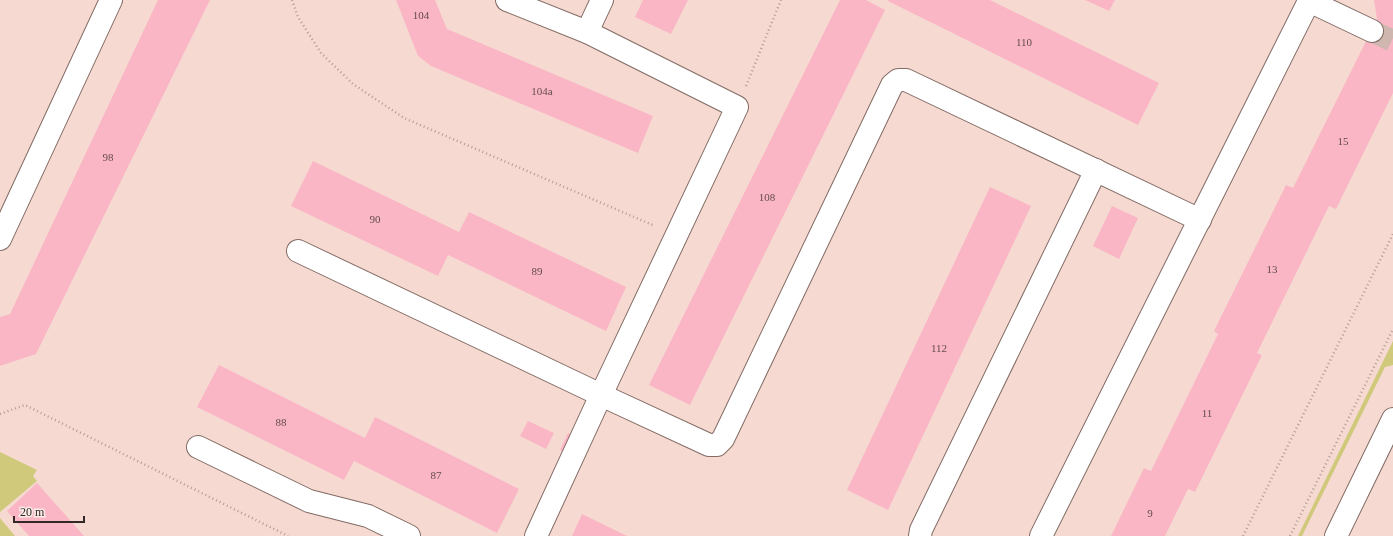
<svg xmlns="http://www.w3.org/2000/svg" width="1393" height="536" viewBox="0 0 1393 536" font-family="'Times New Roman',serif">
  <rect width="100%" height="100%" fill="#f6dad2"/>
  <g fill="#d0c87b">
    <polygon points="1393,341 1393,365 1385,367 1302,536 1298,536"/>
    <polygon points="0,452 37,470 33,476 37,481 0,512"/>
    <polygon points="0,518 15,536 0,536"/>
  </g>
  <g fill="#fab6c5">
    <polygon points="158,0 210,0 36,354 0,366 0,317 10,314"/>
    <polygon points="396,0 435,0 447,29 653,116 638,153 431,66 418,56"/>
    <polygon points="643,0 688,0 671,34 635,17"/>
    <polygon points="840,0 866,0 885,10 690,405 649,385"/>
    <polygon points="889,0 990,0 1159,83 1138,125 888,1"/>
    <polygon points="1085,0 1115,0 1109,11"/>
    <polygon points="1374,0 1393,0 1393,93 1336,209 1329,206 1257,353 1262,355 1195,492 1188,489 1165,536 1111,536 1144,468 1151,471 1218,334 1214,331 1286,185 1293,188 1377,19"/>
    <polygon points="313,161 459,232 469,212 626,287 606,331 448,255 438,276 291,206"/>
    <polygon points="990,187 1031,206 888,510 847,490"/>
    <polygon points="1112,206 1138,218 1119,259 1093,246"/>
    <polygon points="219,365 365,438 375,417 519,489 497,533 354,461 344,480 197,407"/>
    <polygon points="528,421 554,433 546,449 520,436"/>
    <polygon points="568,433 572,435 565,452 560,450"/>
    <polygon points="37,483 84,536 29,536 7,511"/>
    <polygon points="582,514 627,536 572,536"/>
  </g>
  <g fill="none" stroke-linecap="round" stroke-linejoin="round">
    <polyline stroke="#cfb6af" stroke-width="22" stroke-dasharray="22 11" stroke-linecap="butt" points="1372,31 1393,41"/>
    <g stroke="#826b64" stroke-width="24">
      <g id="minor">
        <polyline points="507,0 587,32 737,107 601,395 536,536"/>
        <polyline points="1309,0 1309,1 1372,31"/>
        <polyline points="587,32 602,0"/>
        <polyline points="0,239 111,0"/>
        <polyline points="298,251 601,395 709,445 717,445 723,439 892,85 898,80 906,80 1200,220"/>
        <polyline points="198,447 309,501 368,516 409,536"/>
        <polyline points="920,536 921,530 1096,170"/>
        <polyline points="1041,536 1309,1"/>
        <polyline points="1336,536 1393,419"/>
      </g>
    </g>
    <g stroke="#b29c96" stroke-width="2.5" stroke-dasharray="1 3" stroke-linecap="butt">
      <polyline points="292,0 298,17 321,53 353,84 404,118 655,226"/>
      <polyline points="746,86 781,0"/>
      <polyline points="0,414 25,405 288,536"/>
      <polyline points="1243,536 1393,234"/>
      <polyline points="1290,536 1393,329"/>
    </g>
    <use href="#minor" stroke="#fff" stroke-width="22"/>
  </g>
  <g text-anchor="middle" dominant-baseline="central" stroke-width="3.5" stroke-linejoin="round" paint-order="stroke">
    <g font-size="11" fill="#644c4d">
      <text x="421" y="15">104</text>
      <text x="1024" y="42">110</text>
      <text x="542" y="91">104а</text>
      <text x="1343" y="141">15</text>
      <text x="108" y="157">98</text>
      <text x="767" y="197">108</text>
      <text x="375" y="219">90</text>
      <text x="1272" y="269">13</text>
      <text x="537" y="271">89</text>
      <text x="939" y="348">112</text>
      <text x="1207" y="413">11</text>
      <text x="281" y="422">88</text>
      <text x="436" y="475">87</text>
      <text x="1150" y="513">9</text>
    </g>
  </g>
  <path d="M14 516v6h70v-6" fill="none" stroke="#322825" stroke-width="2"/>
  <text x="20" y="516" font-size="12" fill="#322825" stroke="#fbeae5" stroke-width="3" paint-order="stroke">20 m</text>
</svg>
